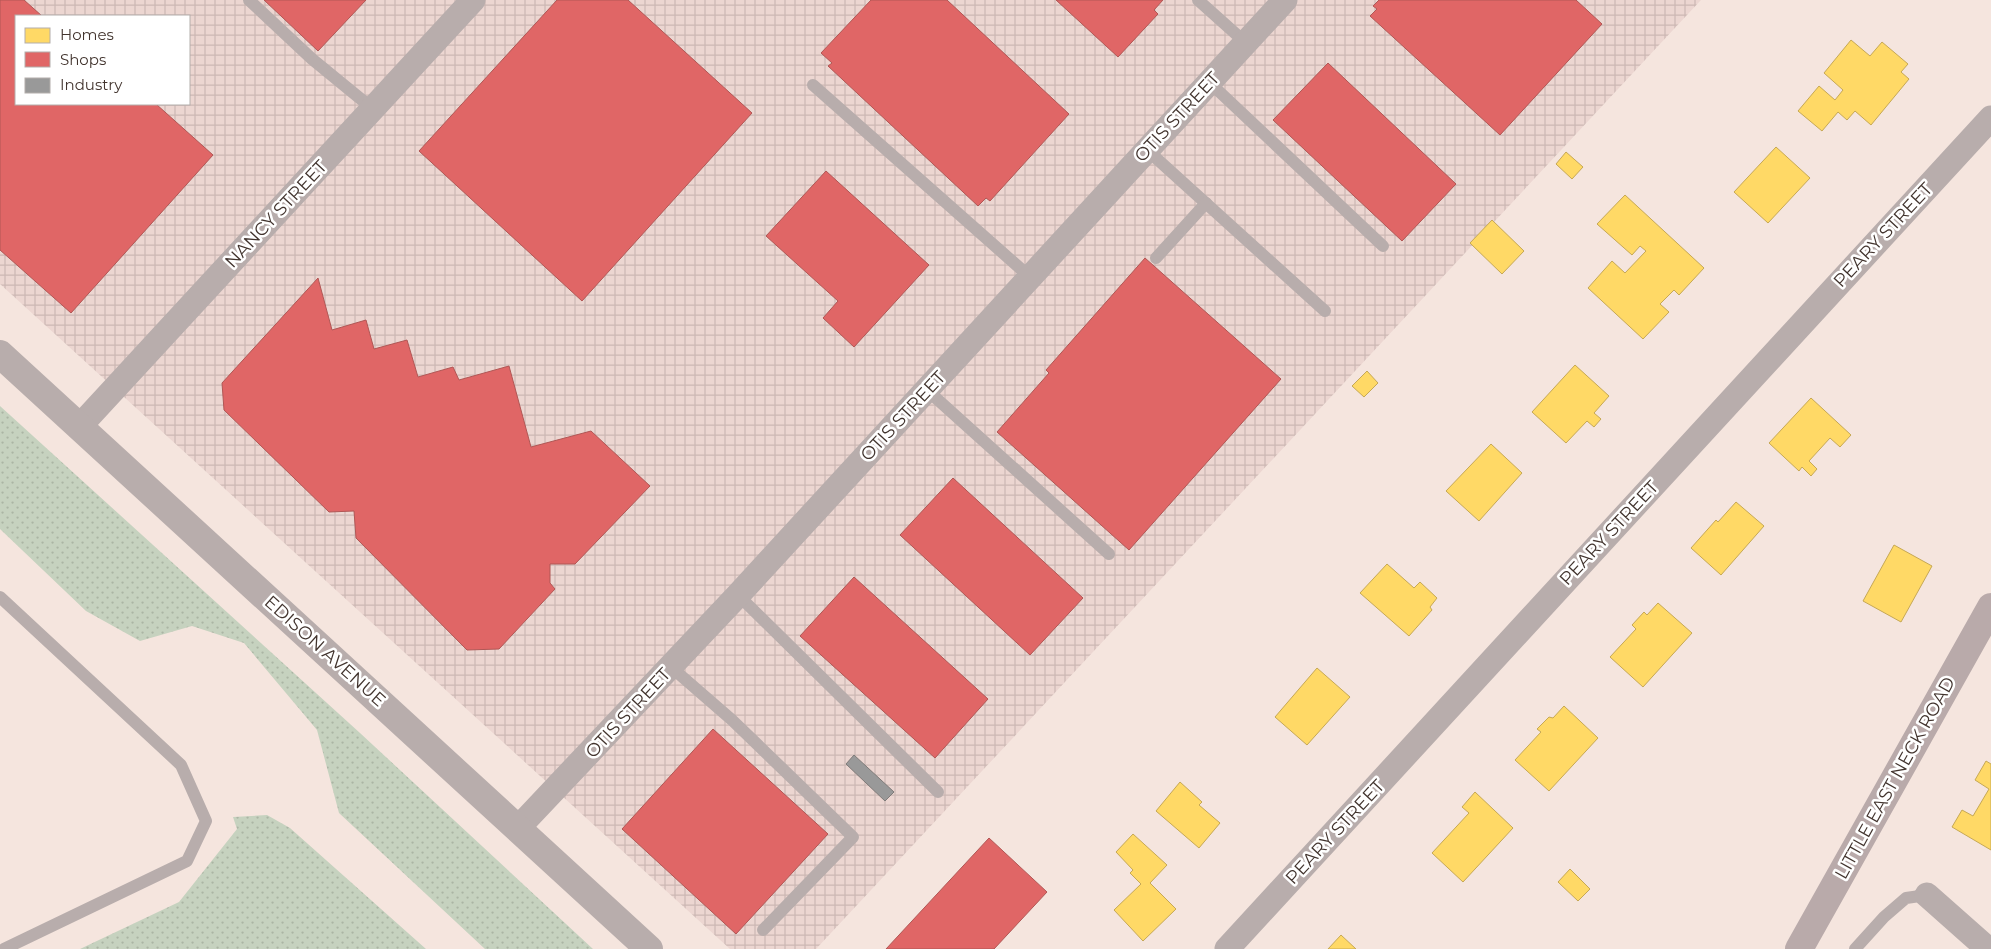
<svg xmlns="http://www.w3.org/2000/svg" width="1991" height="949" viewBox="0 0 1991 949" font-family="Montserrat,sans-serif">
  <defs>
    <pattern id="industrial-grid" width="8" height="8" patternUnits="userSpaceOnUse" patternTransform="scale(1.25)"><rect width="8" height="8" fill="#ecd6d1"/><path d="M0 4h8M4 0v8" fill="none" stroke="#ccb8b4"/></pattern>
    <pattern id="grass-dots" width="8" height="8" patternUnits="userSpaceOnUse" patternTransform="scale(1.25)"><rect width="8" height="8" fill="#c6d2bf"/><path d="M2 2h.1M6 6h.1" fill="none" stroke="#abb5a4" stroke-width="1.8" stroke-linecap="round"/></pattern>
  </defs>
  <rect width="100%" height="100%" fill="#f5e5de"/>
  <path fill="url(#industrial-grid)" fill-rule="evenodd" d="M0 0H1701L816 949H730L0 284ZM16 16H189V104H16Z"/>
  <g fill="url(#grass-dots)">
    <polygon points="0,406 360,733 593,949 485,949 339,813 317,730 244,643 192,626 140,641 86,611 0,529"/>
    <polygon points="267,815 290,828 426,949 80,949 179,902 237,829 233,817"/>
  </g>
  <g fill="#ffd966" stroke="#c6a855">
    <polygon points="1851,40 1870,56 1882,42 1908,64 1901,72 1909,79 1871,125 1855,111 1847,120 1838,112 1822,131 1798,111 1819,86 1835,100 1843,90 1824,73"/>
    <polygon points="1776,147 1810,178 1768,223 1734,192"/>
    <polygon points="1566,152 1583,167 1572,179 1556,164"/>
    <polygon points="1625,195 1704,268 1679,295 1674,290 1660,304 1669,312 1643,339 1588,288 1612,261 1625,273 1646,251 1640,246 1632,255 1597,224"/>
    <polygon points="1492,220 1524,251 1502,274 1470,243"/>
    <polygon points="1575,365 1609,396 1594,413 1601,419 1594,427 1587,421 1566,443 1532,412"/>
    <polygon points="1367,371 1378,383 1364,397 1352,386"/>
    <polygon points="1811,398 1851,435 1840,447 1830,438 1809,461 1817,469 1811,476 1802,467 1799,471 1769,443"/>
    <polygon points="1491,444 1522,473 1479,521 1446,491"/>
    <polygon points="1736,502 1764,526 1721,575 1691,548 1716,520 1718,522"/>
    <polygon points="1894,545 1932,566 1901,622 1863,601"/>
    <polygon points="1387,564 1414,588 1420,582 1437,598 1430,607 1432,610 1409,636 1360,593"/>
    <polygon points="1658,603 1692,633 1643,687 1610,657 1636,629 1632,625 1644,612 1647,615"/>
    <polygon points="1317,668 1350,697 1307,745 1275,717"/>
    <polygon points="1564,706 1598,738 1549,791 1515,760 1541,732 1537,729 1549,717 1553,718"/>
    <polygon points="1986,761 1991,764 1991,850 1952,827 1962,810 1973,816 1989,789 1975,780"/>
    <polygon points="1180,782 1202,802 1199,805 1220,823 1199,848 1156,811"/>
    <polygon points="1475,792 1513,828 1463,882 1432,853 1469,813 1462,807"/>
    <polygon points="1133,834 1167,865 1150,883 1176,909 1143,941 1114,910 1141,884 1130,873 1133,870 1116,852"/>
    <polygon points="1570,869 1590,889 1578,901 1558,882"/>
    <polygon points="1341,935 1356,949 1328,949"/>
  </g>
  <g fill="#e06666" stroke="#b15755">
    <polygon points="0,0 24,0 42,16 16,16 16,104 156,104 213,155 71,313 0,250"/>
    <polygon points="264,0 366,0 318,51"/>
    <polygon points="557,0 628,0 752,113 582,301 419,151"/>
    <polygon points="871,0 947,0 1069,114 990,201 986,198 978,206 828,66 832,63 821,53"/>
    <polygon points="1056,0 1163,0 1154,10 1158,14 1118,57"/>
    <polygon points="1379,0 1576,0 1602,24 1500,135 1370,16 1377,9 1373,6"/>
    <polygon points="1328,63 1456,184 1402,241 1273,120"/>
    <polygon points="826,171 929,265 854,347 823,318 838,301 766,236"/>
    <polygon points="1145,258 1281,379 1129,550 997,432 1049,373 1046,370"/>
    <polygon points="318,278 332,330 366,320 374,349 407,340 418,377 453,367 459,380 509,366 531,447 591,431 650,486 575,564 550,564 550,583 555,589 499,649 467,650 356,538 354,511 329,512 224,410 222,383"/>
    <polygon points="953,478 1083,598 1030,655 900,535"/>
    <polygon points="854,577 988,699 935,758 800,636"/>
    <polygon points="713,729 828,834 736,934 622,829"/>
    <polygon points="989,838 1047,892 994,949 886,949"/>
  </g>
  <polygon fill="#999" stroke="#7f7b79" points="854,755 894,792 885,801 846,764"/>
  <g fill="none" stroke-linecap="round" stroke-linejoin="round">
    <g stroke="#b8adac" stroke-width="12">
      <polyline points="249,0 312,59 373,109"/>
      <polyline points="1198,0 1246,43"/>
      <polyline points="1209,82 1383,246"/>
      <polyline points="813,85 1030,277"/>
      <polyline points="1146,149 1325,311"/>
      <polyline points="1156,258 1206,203"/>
      <polyline points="927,390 1109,554"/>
      <polyline points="738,595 938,792"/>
      <polyline points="0,597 181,765 206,821 187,861 4,949"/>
      <polyline points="671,667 732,720 853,837 763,930"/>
      <polyline points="1855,949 1884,917 1906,898 1927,895"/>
    </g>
    <g stroke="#b8adac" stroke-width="25">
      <polyline points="79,427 473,0"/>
      <polyline points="518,828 738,595 1285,0"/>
      <polyline points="1927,895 1988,949"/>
      <polyline points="1227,949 1991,118"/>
    </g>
    <polyline stroke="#b8adac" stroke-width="28" points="0,354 649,949"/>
    <polyline stroke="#b9aaaa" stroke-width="28" points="1799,949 1991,607"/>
  </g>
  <g text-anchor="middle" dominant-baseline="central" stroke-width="5" stroke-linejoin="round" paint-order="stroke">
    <g font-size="18" fill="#42342e" stroke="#fff">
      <text transform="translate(1177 117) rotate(-47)">OTIS STREET</text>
      <text transform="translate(276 214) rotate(-47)">NANCY STREET</text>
      <text transform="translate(1883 235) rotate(-47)">PEARY STREET</text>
      <text transform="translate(903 416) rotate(-47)">OTIS STREET</text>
      <text transform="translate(1609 533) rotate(-47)">PEARY STREET</text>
      <text transform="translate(325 651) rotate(42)">EDISON AVENUE</text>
      <text transform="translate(628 713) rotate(-47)">OTIS STREET</text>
      <text transform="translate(1895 778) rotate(-61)">LITTLE EAST NECK ROAD</text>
      <text transform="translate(1335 832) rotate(-47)">PEARY STREET</text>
    </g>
  </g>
  <rect x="15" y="15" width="175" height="90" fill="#ffffff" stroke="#b3aeab"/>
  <rect x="25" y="28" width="25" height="15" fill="#ffd966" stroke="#b3aeab"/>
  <text x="60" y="40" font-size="15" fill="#42342e">Homes</text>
  <rect x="25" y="52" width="25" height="15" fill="#e06666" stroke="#b3aeab"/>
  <text x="60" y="65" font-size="15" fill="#42342e">Shops</text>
  <rect x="25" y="78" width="25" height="15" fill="#999999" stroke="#b3aeab"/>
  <text x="60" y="90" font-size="15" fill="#42342e">Industry</text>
</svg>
